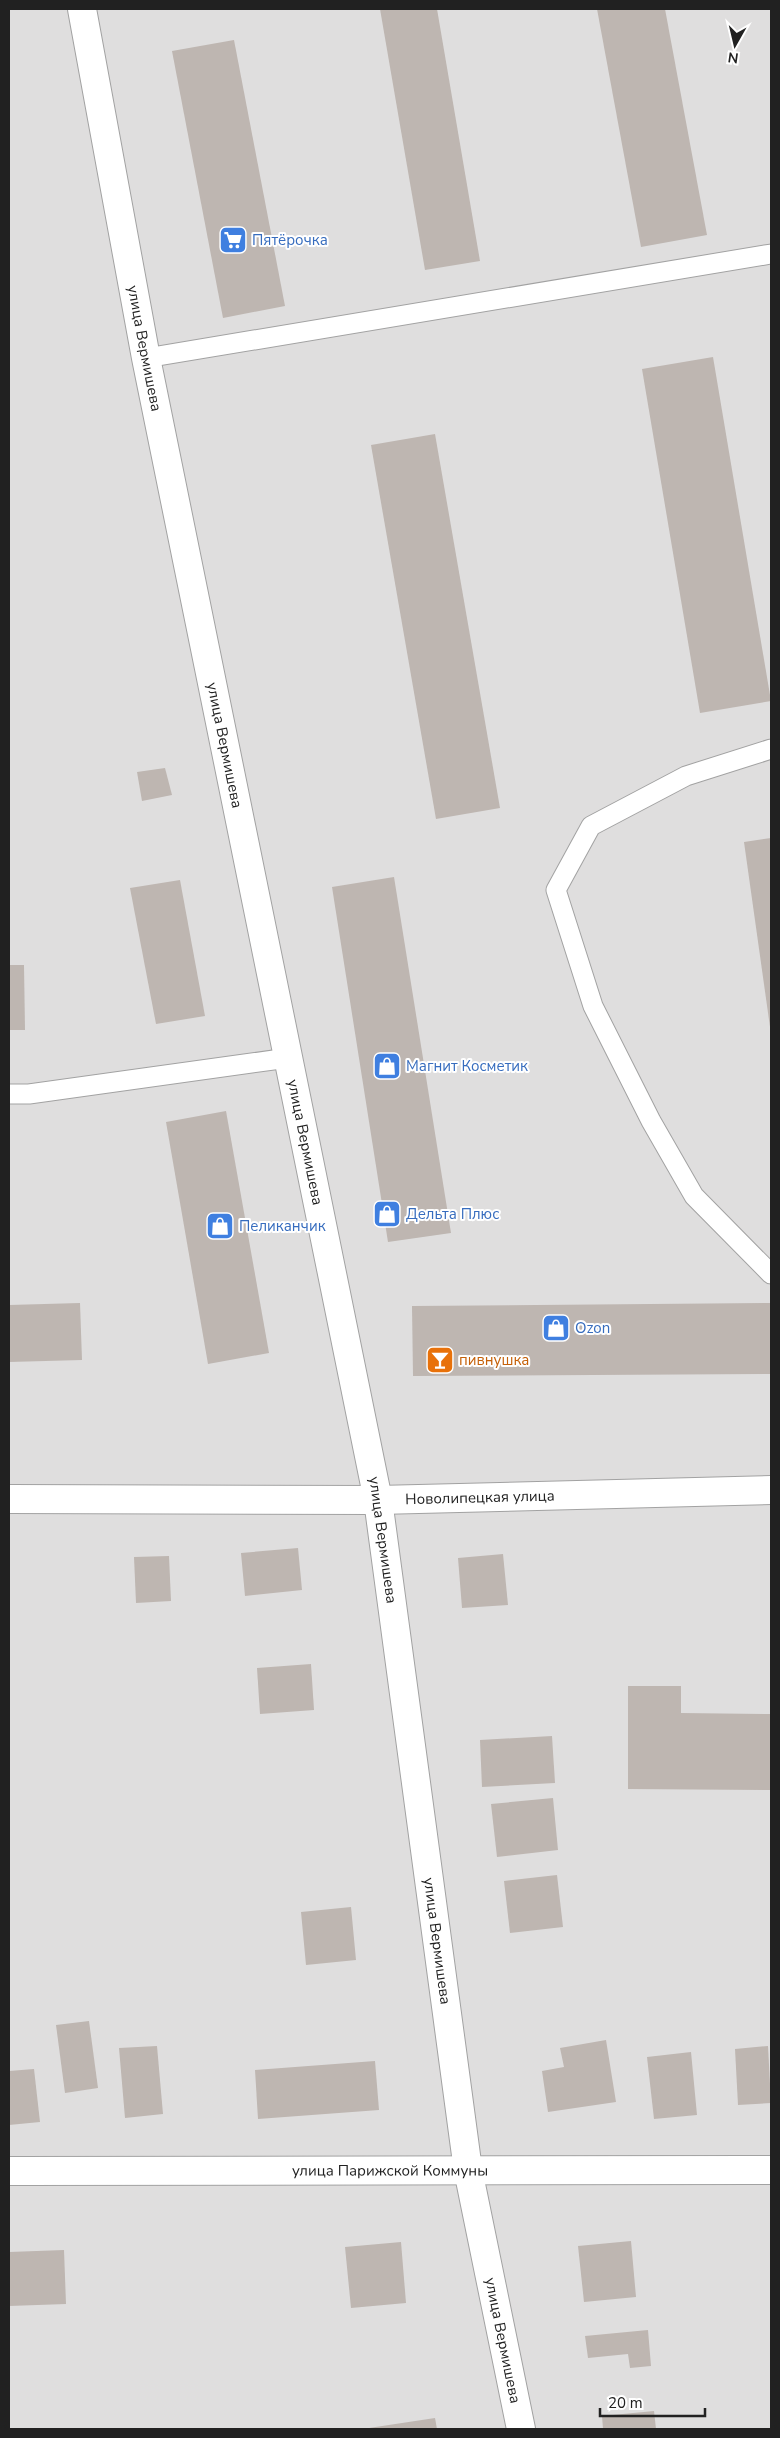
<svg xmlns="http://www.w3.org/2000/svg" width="780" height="2438" viewBox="0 0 780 2438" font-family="'Nunito Sans',sans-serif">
  <rect width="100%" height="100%" fill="#f1ede9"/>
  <rect fill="#dfdede" x="9" y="9" width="762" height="2420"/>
  <g fill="#beb6b1">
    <polygon points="380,9 437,9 480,261 425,270"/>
    <polygon points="597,9 665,9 707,235 641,247"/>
    <polygon points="234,40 285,306 223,318 172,51"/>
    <polygon points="713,357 771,701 700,713 642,369"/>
    <polygon points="435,434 500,808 436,819 371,445"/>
    <polygon points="165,768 172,795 142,801 137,772"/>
    <polygon points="771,838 771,1026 770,1027 744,842"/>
    <polygon points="394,877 451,1233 388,1242 332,887"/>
    <polygon points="180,880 205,1016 156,1024 130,888"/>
    <polygon points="9,965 24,965 25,1030 9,1030"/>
    <polygon points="226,1111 269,1353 208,1364 166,1122"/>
    <polygon points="80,1303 82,1360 9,1362 9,1305"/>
    <polygon points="771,1303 771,1374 413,1376 412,1306"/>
    <polygon points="298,1548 302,1590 245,1596 241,1553"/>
    <polygon points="503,1554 508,1605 462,1608 458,1558"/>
    <polygon points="169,1556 171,1601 136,1603 134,1557"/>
    <polygon points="311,1664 314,1710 260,1714 257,1668"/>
    <polygon points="628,1686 681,1686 681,1713 771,1714 771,1790 628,1789"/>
    <polygon points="552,1736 555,1783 482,1787 480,1740"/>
    <polygon points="553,1798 558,1850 497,1857 491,1804"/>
    <polygon points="557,1875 563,1927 510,1933 504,1881"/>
    <polygon points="351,1907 356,1960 306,1965 301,1912"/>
    <polygon points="89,2021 98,2088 65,2093 56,2025"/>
    <polygon points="606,2040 616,2102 548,2112 542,2071 564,2067 560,2048"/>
    <polygon points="157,2046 163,2114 125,2118 119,2048"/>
    <polygon points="768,2046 771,2103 738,2105 735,2049"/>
    <polygon points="691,2052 697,2115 654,2119 647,2057"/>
    <polygon points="375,2061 379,2110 258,2119 255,2070"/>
    <polygon points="34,2069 40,2122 9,2125 9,2071"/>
    <polygon points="631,2241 636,2297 584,2302 578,2246"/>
    <polygon points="401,2242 406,2303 351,2308 345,2247"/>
    <polygon points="64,2250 66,2304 9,2306 9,2252"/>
    <polygon points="648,2330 651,2366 630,2368 628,2354 588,2358 585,2336"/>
    <polygon points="654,2411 656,2429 603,2429 602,2416"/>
    <polygon points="435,2418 437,2429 369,2429 369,2428"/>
  </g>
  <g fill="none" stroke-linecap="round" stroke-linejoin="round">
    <g stroke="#a2a2a2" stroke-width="21">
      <g id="service">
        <polyline points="146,358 771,254"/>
        <polyline points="771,749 686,776 591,826 556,890 593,1006 651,1121 694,1196 771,1274"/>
        <polyline points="9,1094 29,1094 288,1058"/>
      </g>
    </g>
    <g stroke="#a2a2a2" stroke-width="30">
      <g id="minor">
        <path id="s1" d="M378 1500 468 2170 521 2429"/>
        <path id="s2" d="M9 2171 771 2170"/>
      </g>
    </g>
    <g stroke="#a2a2a2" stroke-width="30">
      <g id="tertiary">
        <path id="s3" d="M82 9 146 358 378 1500"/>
        <path id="s4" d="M9 1499 378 1500 771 1490"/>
      </g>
    </g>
    <use href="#service" stroke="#fff" stroke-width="19"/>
    <use href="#minor" stroke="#fff" stroke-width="28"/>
    <use href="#tertiary" stroke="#fff" stroke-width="28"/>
  </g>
  <defs>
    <g id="supermarket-square" transform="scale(1.4375)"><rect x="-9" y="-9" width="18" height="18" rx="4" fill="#3f7fe0" stroke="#fff"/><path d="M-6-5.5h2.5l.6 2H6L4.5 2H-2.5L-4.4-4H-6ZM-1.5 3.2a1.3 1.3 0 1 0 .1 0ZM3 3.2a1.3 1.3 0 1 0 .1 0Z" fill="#fff"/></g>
    <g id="shop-square" transform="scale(1.4375)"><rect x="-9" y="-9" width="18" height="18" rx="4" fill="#3f7fe0" stroke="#fff"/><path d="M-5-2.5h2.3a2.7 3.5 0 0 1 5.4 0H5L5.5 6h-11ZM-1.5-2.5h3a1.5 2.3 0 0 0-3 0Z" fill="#fff"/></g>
    <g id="bar-square" transform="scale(1.4375)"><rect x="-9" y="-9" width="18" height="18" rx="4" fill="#e8710a" stroke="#fff"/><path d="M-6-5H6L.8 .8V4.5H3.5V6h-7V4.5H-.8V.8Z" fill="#fff"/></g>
  </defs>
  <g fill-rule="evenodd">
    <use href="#supermarket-square" x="233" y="240"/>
    <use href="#shop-square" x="387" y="1066"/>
    <use href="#shop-square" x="387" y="1214"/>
    <use href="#shop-square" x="220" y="1226"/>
    <use href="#shop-square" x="556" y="1328"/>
    <use href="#bar-square" x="440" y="1360"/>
  </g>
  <g text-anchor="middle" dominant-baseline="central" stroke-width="4" stroke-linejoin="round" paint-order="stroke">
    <g font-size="15" fill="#366cbe" stroke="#fff" text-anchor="start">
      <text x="252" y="240">Пятёрочка</text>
      <text x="406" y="1066">Магнит Косметик</text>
      <text x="406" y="1214">Дельта Плюс</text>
      <text x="239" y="1226">Пеликанчик</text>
      <text x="575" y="1328">Ozon</text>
    </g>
    <g font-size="15" fill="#212121" stroke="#fff">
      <text stroke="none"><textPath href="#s3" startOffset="345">улица Вермишева</textPath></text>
      <text stroke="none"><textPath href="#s3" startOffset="750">улица Вермишева</textPath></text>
      <text stroke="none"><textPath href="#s3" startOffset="1155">улица Вермишева</textPath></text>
      <text stroke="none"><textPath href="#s4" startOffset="471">Новолипецкая улица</textPath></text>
      <text transform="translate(383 1540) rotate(82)">улица Вермишева</text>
      <text stroke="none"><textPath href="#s1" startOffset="445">улица Вермишева</textPath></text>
      <text stroke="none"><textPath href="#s2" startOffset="381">улица Парижской Коммуны</textPath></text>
      <text stroke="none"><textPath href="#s1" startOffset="850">улица Вермишева</textPath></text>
    </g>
    <g font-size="15" fill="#c56008" stroke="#fff" text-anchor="start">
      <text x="459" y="1360">пивнушка</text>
    </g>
  </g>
  <rect width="780" height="2438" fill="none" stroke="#212121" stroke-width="20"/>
  <g transform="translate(735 45) rotate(188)" stroke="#ffffff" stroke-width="4" paint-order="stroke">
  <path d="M0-4L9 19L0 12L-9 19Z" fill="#212121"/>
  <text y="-8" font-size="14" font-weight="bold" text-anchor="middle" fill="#212121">N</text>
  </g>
  <path d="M600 2408v8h105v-8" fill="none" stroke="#212121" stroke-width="2.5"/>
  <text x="608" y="2408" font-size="15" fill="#212121" stroke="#ffffff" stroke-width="4" paint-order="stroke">20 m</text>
</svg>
